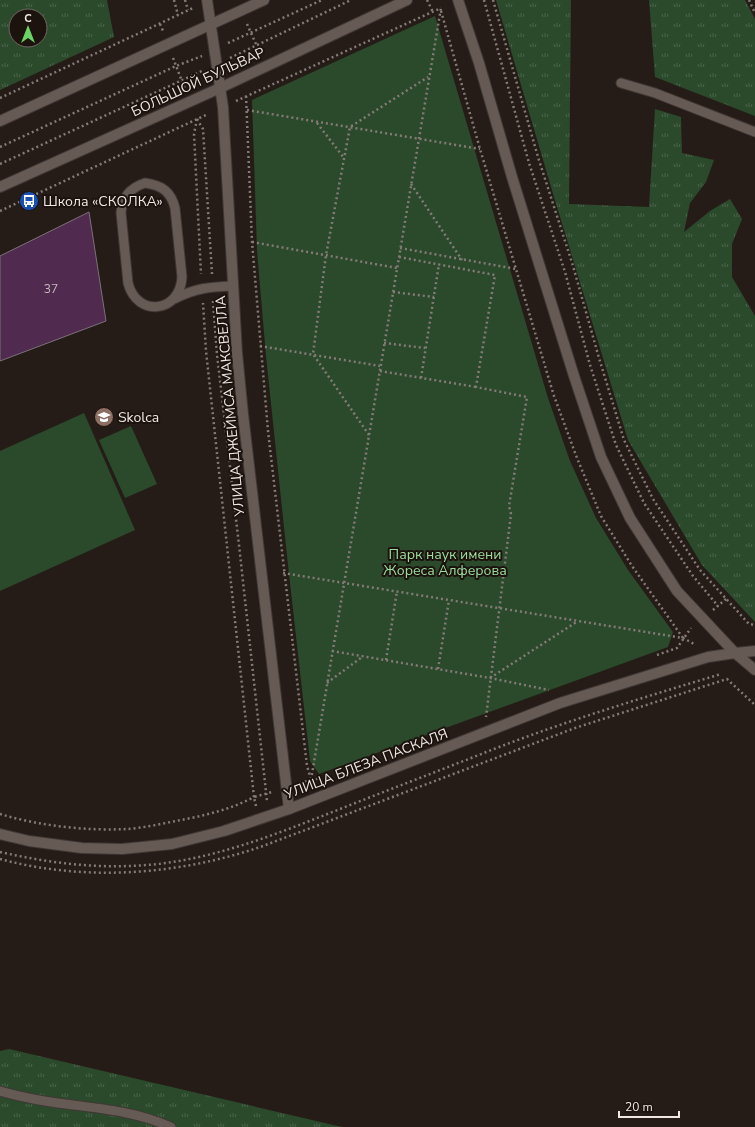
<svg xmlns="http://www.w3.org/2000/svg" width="755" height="1127" viewBox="0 0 755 1127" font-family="'Nunito Sans',sans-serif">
  <defs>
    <pattern id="grass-tufts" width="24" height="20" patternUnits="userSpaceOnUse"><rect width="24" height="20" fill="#2a4a2b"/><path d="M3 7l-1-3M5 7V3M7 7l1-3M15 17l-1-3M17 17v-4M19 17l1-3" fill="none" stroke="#49644a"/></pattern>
  </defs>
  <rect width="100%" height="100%" fill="#261c17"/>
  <g fill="url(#grass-tufts)" fill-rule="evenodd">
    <path d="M0 0H107L114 37 0 90ZM16 16H40V40H16Z"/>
    <polygon points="496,0 571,0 569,204 649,207 655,109 681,117 682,153 714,160 706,182 690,203 684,232 710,211 730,199 742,219 732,244 732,277 755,316 755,622 702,565 628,440 554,197"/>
    <polygon points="649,0 745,0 755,19 755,116 655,77"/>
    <polygon points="9,1049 342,1127 0,1127 0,1051"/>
  </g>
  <g fill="#2a4a2b">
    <polygon points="435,16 548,398 570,461 596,518 628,570 673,632 668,647 319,774 310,761 288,565 266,356 257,251 252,100"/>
    <polygon points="84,413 135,530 0,591 0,451"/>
    <polygon points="131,426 157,484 125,498 99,440"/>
  </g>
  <polygon fill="#512b4f" stroke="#7b717a" points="89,212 106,321 0,361 0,256"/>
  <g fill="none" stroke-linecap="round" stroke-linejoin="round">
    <g stroke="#403835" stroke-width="11">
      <g id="lane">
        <polyline points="621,83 655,93 755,132"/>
        <path d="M145 183C162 185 171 192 175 208L182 277C180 313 137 318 128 283L121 213C122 197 130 188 145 183Z"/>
        <path d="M174 299C196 288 208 287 233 286"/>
        <path d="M0 1091C24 1098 48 1102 73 1105 106 1109 140 1113 171 1127"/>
      </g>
    </g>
    <g stroke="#403835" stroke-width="12">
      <g id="street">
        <polyline points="207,0 223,107 237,353 243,414 289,809"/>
        <polyline points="458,0 479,63 512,177 574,376 601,457 630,518 677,591 735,653 755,670"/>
        <polyline points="0,121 264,0"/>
        <polyline points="0,187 220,88 407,0"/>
        <polyline points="0,834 29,841 82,848 122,849 172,844 224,831 289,809 560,703 708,657 735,653 755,651"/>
      </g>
    </g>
    <g stroke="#847b77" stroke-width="2.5" stroke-dasharray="2 3" stroke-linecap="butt">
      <polyline points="174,0 178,15"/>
      <polyline points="185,0 188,10"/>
      <polyline points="427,0 433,12"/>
      <polyline points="484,0 529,163 565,272 590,365 616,445 644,503 693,576 718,606"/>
      <polyline points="493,0 538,157 573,266 599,358 624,440 653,499 700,570 749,624 755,625"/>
      <polyline points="749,0 755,13"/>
      <polyline points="441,11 480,149 554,396 577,458 601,516 632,566 683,638"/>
      <polyline points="160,24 163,31"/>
      <polyline points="247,24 260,53"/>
      <polyline points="228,43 322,0"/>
      <polyline points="173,58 185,89"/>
      <polyline points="230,58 351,0"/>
      <polyline points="246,96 252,242 268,431 307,766 311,779"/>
      <polyline points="0,98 193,8"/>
      <polyline points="236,101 441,8"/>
      <polyline points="247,110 480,149"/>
      <polyline points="197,119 194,134 201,274"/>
      <polyline points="197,119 203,129 212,274"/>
      <polyline points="317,123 344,158"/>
      <polyline points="0,147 176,66 202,56"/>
      <polyline points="0,164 202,71"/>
      <polyline points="411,184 462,260"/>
      <polyline points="0,211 208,114"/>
      <polyline points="252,242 397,268"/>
      <polyline points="400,248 516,269"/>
      <polyline points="399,257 495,275 476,387 527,397 509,506 511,514 486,717"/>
      <polyline points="393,292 434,297"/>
      <polyline points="213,301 217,354 239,545 267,801"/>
      <polyline points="384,343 425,348"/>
      <polyline points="260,346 380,366"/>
      <polyline points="380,371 476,387"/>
      <polyline points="421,378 439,264"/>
      <polyline points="369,435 313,354 326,255 350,127 428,77"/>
      <polyline points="283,573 683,638 696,645"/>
      <polyline points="713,610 726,599"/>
      <polyline points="332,651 490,678 549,690"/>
      <polyline points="657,655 677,648 691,628"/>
      <polyline points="386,660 397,591"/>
      <polyline points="438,669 449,600"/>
      <polyline points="490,678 578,621"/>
      <polyline points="327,683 362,657"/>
      <polyline points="311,780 441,8"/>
      <polyline points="311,780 322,778"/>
      <polyline points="300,783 311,780 311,785"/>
      <polyline points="256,806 254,797 272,792"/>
      <path d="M0 814C40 826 86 831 127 829 143 828 160 824 176 821 202 816 230 810 254 797L206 351 203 303"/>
      <path d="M0 852C49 863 97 869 147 865 212 860 274 835 335 811 388 790 441 770 494 749 569 720 645 697 721 674"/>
      <path d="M0 859C85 882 180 875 263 846L575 728 727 679 755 705"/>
    </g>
    <use href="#lane" stroke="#665a54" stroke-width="9"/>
    <use href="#street" stroke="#665a54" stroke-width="10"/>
  </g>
  <defs>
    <g id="bus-disc" transform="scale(1)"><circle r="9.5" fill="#1a4fb4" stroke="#1d130e"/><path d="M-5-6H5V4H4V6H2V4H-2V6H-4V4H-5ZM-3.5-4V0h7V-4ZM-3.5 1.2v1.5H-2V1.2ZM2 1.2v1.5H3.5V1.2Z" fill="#fff"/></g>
    <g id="school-disc" transform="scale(1)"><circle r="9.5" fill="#8d6e63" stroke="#1d130e"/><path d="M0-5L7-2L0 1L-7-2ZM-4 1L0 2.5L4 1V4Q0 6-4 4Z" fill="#fff"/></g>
  </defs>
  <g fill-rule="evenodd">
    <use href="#bus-disc" x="29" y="201"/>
    <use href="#school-disc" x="104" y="417"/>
  </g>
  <g text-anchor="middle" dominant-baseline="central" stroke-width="4" stroke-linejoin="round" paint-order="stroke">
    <g font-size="12" fill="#c7b8be">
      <text x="51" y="289">37</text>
    </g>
    <g font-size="14" fill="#eee7e3" stroke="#1d130e">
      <text transform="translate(198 82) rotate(-25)">БОЛЬШОЙ БУЛЬВАР</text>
      <text transform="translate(230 406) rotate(-95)">УЛИЦА ДЖЕЙМСА МАКСВЕЛЛА</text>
      <text transform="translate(366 764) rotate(-21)">УЛИЦА БЛЕЗА ПАСКАЛЯ</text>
    </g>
    <g font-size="14" fill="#eee7e3" stroke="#1d130e" text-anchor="start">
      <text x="43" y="201">Школа «СКОЛКА»</text>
      <text x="118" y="417">Skolca</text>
    </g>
    <g font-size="14" fill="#9bdc9d" stroke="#1d130e">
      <text x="445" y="554">Парк наук имени<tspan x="445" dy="16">Жореса Алферова</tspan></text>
    </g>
  </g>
  <g transform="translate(28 28)"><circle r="19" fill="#1d130e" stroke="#716863"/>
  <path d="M0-3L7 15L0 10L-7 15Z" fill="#6bd363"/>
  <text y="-6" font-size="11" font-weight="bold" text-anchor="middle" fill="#eee7e3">С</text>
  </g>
  <path d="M619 1111v6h60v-6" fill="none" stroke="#eee7e3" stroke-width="2"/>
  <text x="625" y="1111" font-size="12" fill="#eee7e3" stroke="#1d130e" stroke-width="3" paint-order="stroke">20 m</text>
</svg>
